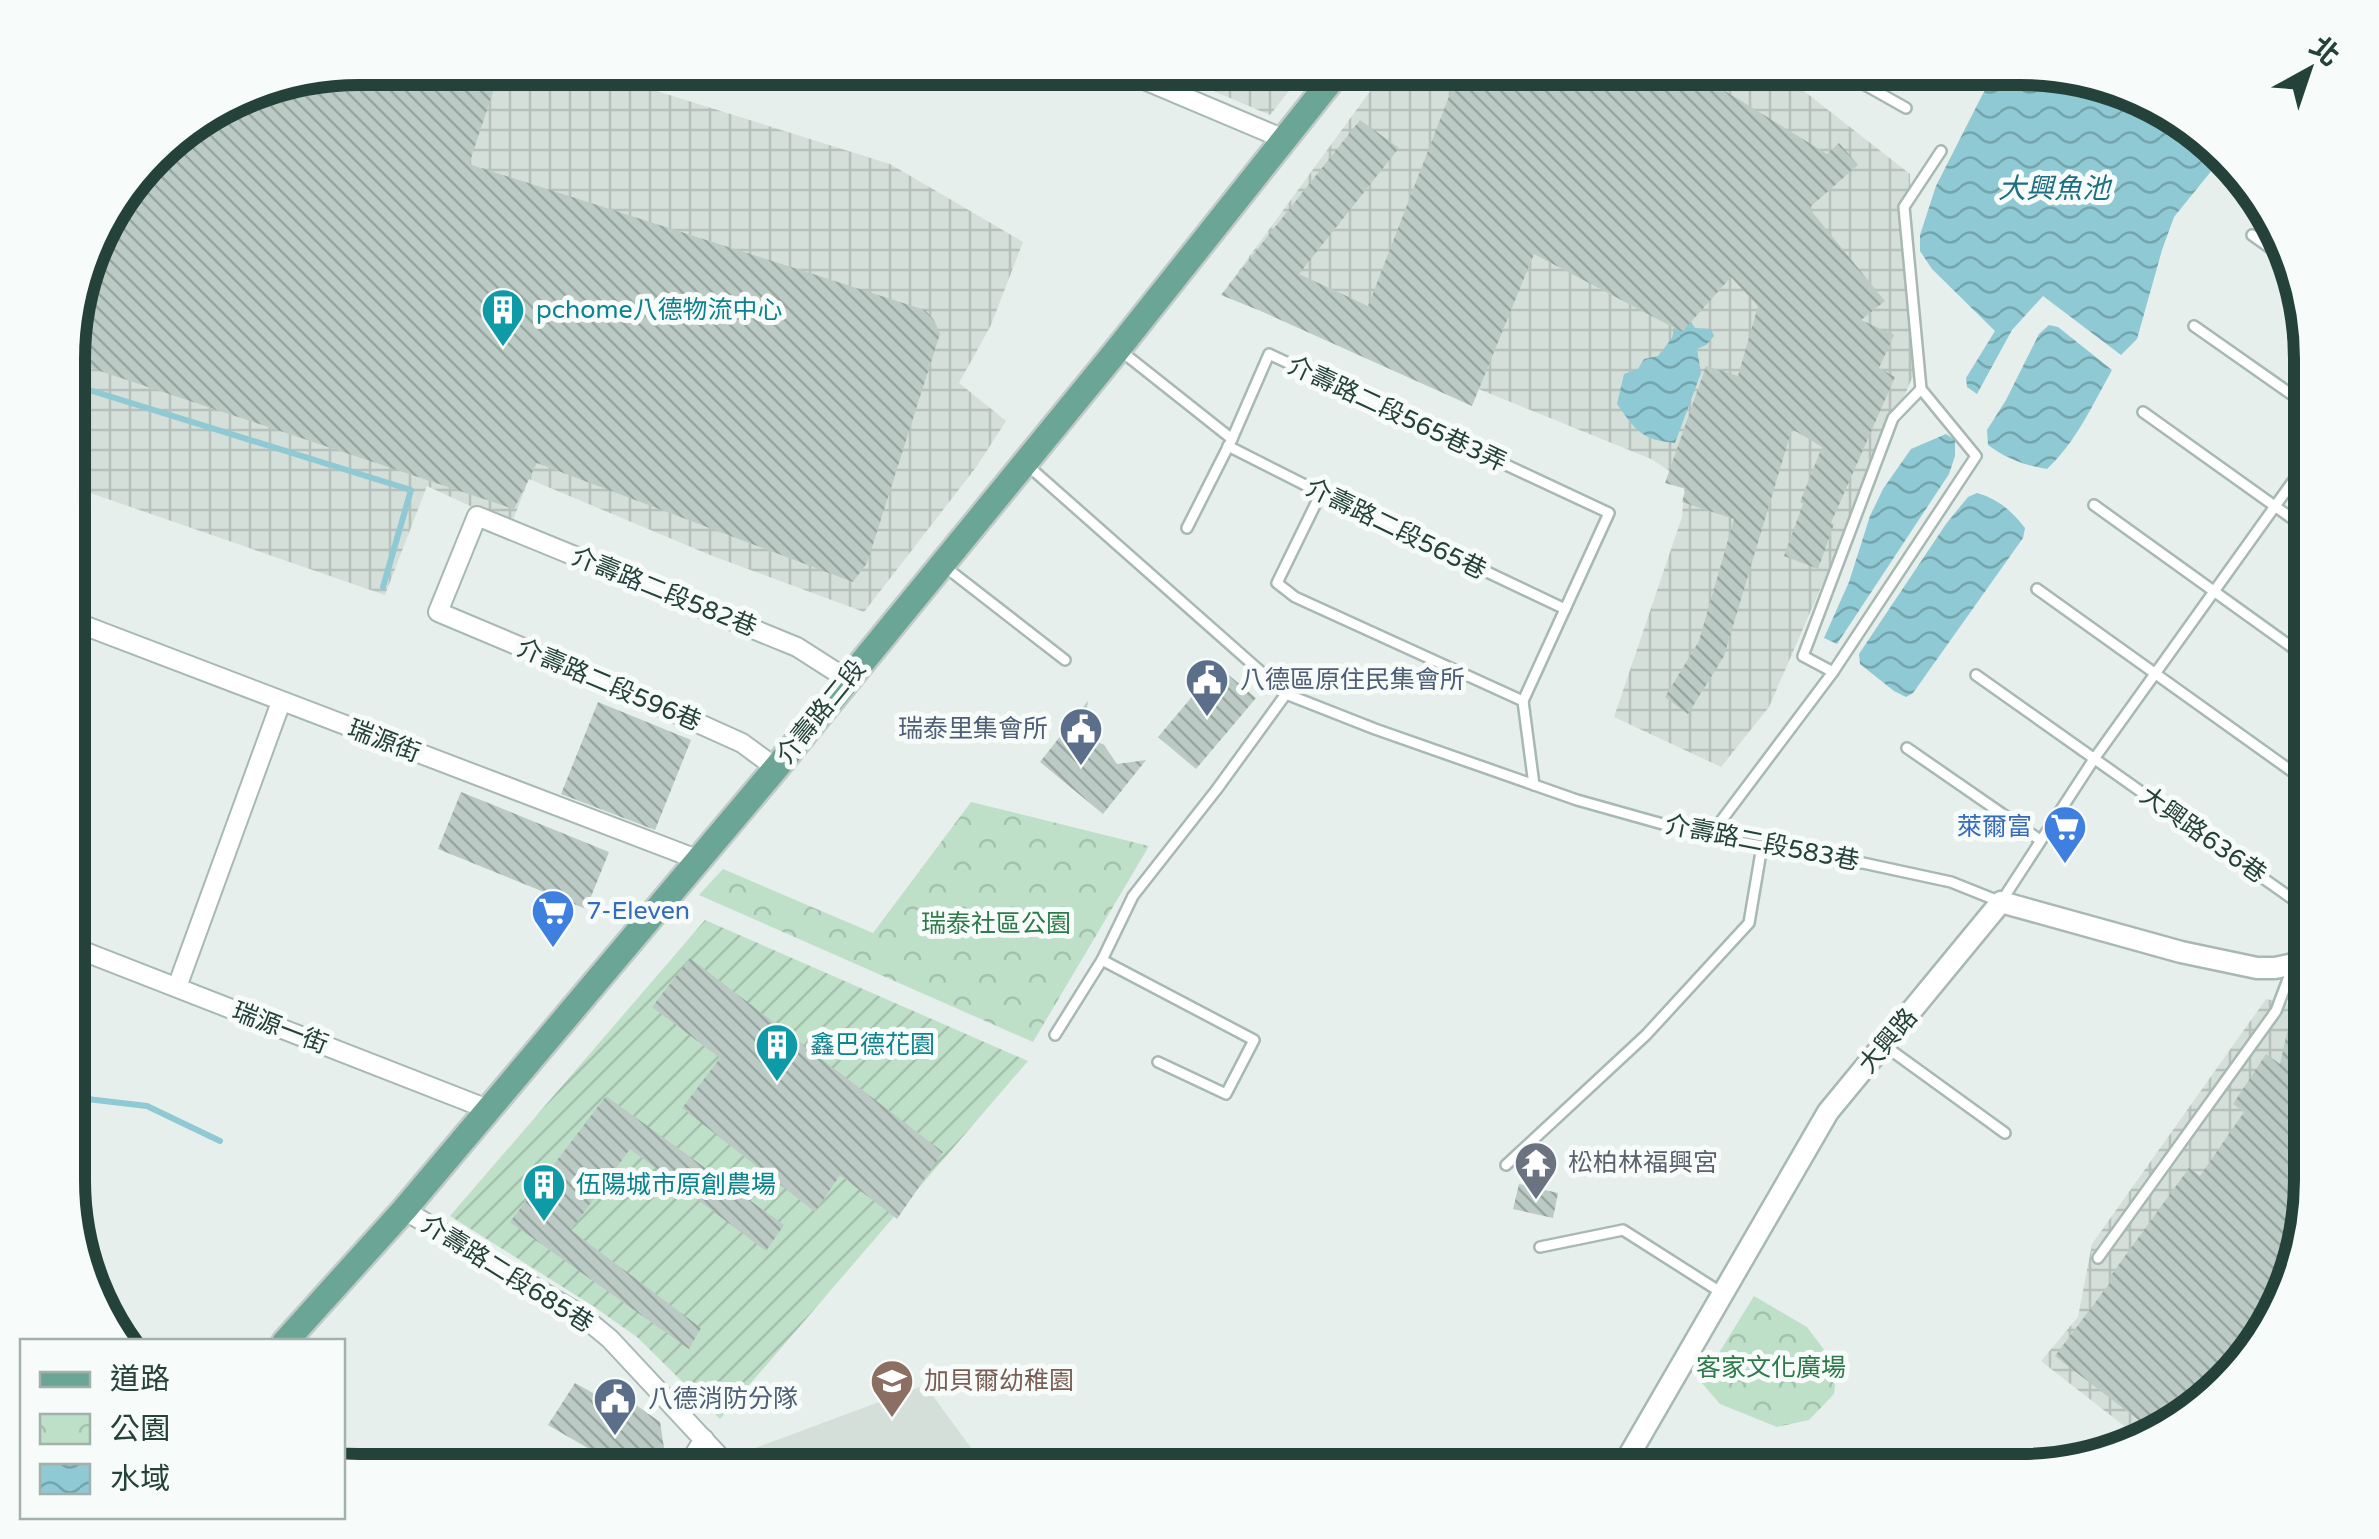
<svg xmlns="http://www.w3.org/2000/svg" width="2379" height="1539" viewBox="0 0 2379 1539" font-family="'Varela Round','Noto Sans TC',sans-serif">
  <defs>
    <pattern id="industrial-grid" width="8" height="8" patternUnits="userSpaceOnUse" patternTransform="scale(2.5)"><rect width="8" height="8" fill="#d4dfda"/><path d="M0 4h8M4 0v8" fill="none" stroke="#b6c1bc"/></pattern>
    <pattern id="park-crowns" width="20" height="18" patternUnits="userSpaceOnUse" patternTransform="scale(2.5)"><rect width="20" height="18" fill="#bfe0c8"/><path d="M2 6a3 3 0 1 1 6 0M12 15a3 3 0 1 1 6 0" fill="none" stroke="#a4c1ad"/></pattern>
    <pattern id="garden-furrows" width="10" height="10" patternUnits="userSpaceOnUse" patternTransform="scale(2.5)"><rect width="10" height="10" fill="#bfe0c8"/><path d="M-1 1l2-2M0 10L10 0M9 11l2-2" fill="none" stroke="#a4c1ad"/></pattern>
    <pattern id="water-waves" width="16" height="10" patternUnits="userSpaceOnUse" patternTransform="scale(2.5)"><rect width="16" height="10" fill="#8ec9d4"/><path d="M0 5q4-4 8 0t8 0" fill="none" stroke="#74a5ad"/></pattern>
    <pattern id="building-back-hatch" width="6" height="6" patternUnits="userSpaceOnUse" patternTransform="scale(2.5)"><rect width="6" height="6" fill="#bbcac4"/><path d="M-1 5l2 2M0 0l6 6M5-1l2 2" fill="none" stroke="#98a6a0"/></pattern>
  </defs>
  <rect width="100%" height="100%" fill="#e6efeb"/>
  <polygon fill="#d4dfda" points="925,1385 988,1471 758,1471 742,1453"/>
  <g fill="url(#industrial-grid)">
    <polygon points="359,68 583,68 890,164 1023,242 991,325 959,383 1006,421 977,466 864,612 710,555 529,479 511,525 427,486 385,595 70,486 70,321 98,229 166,140 248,89"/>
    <polygon points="1159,68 1307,68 1270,115"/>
    <polygon points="1387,68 1760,68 1800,88 1910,174 1913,376 1769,707 1721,767 1614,717 1682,517 1685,481 1651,459 1227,287"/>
    <polygon points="2266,999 2311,1007 2311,1199 2262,1343 2165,1433 2142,1440 2041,1361 2078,1317 2092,1244"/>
  </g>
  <g fill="url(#park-crowns)">
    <polygon points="971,802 1149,846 1033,1042 699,895 723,869 873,933"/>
    <polygon points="1754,1296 1807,1327 1837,1367 1834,1394 1809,1420 1777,1427 1720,1404 1701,1382"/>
  </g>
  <polygon fill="url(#garden-furrows)" points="705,920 1028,1061 720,1419 637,1337 593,1306 450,1216"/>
  <g fill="url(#water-waves)">
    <polygon points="1996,68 2021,68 2183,117 2221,159 2174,217 2162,250 2137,339 2121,355 2043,296 2012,330 1977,394 1967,387 1966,378 1995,331 1932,269 1920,251 1920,235 1936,186"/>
    <path d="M1690 320 1695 328 1711 329 1714 336 1706 345 1697 349 1701 373 1675 443C1642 440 1636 431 1617 404L1624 374 1638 369 1644 359 1658 356 1672 338 1674 328Z"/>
    <path d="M2049 325 2058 327 2112 370C2093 404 2076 442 2047 469 2024 465 2007 459 1988 445L1987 430 2006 400 2039 334Z"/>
    <polygon points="1946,434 1955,440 1955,456 1949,474 1837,644 1824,638 1849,582 1870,516 1883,489 1911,449"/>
    <path d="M1977 493C1998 499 2012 511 2025 528L2023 538 1913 693 1906 697 1894 691 1860 664 1859 654 1946 524 1968 497Z"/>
  </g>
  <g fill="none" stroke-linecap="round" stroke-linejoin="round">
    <g stroke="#8ec9d4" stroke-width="6">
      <polyline points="70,384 411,490 383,587"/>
      <polyline points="70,1097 147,1106 220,1141"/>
    </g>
  </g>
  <g fill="url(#building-back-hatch)">
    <polygon points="359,68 501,68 469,164 925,310 934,320 940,334 867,563 853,582 537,463 514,509 70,361 70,321 98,229 166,140 248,89"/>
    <polygon points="1460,68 1688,68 1827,154 1839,143 1858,165 1809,208 1885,301 1861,320 1894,335 1879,368 1895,377 1831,523 1834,524 1818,569 1784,556 1803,504 1800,502 1822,447 1792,429 1724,656 1688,714 1665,697 1699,641 1734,519 1682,502 1686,489 1665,483 1706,366 1738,376 1758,306 1731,277 1682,332 1534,254 1472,406 1263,312 1221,295 1360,120 1399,148 1299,274 1368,306"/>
    <polygon points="1218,666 1256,698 1196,769 1158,737"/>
    <polygon points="1088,701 1083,735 1104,745 1117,764 1146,760 1103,814 1040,762"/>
    <polygon points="598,702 691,740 655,830 561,794"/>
    <polygon points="461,792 609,852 586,909 438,849"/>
    <polygon points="690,958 943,1152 897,1219 840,1175 815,1212 682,1108 720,1058 652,1007"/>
    <polygon points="2293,1005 2311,1009 2311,1199 2262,1342 2165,1433 2158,1435 2055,1356 2112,1280 2109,1278 2189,1168 2200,1176 2244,1112 2233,1104 2266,1054 2280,1064"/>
    <polygon points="606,1096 784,1225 766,1251 630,1149 571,1230 701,1328 689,1349 510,1222"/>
    <polygon points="1519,1184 1558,1193 1553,1218 1513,1209"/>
    <polygon points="575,1383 620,1408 626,1398 660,1422 664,1448 652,1471 579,1471 591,1450 548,1425"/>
  </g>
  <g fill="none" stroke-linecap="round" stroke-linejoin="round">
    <g stroke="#a8b8b2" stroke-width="14">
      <g id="service">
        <polyline points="1835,68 1906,108"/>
        <polyline points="2252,235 2287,260"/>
        <polyline points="2194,326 2311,408"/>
        <polyline points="1121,351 1232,439"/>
        <polyline points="2143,412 2311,532"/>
        <polyline points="1228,446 1321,493 1565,609"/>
        <polyline points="1026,464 1286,694 1375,729 1577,800 1709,837 1863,863 1951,882 2001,902 2094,759 2311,456"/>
        <polyline points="1321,493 1277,583 1295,597 1523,701"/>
        <polyline points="2094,505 2311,661"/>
        <polyline points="1187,528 1232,439 1269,354 1609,513 1523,701"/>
        <polyline points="944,566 1065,660"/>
        <polyline points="2037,589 2311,785"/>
        <polyline points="1833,672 1803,656 1893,418 1921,389"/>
        <polyline points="1976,675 2311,912"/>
        <polyline points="1523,701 1534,785"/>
        <polyline points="1907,748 2040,840"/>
        <polyline points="1709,837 1833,672 1976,456 1921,389 1904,207 1941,151"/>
        <polyline points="1102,960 1254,1040 1226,1094 1158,1062"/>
        <polyline points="1055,1035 1102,960 1133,896 1217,789 1286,694"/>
        <polyline points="1885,1046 2005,1133"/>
        <polyline points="1506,1165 1646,1035 1749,923 1762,846"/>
        <polyline points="1540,1247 1623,1230 1722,1293"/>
        <polyline points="2098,1258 2276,1011 2293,966"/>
        <polyline points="1229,1471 1239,1468"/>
      </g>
    </g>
    <g stroke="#a8b8b2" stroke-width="22">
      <g id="minor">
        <polyline points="1116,68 1284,139"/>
        <polyline points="70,620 699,860"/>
        <polyline points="776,768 742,743 640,697 438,612 477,516 797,647 847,679"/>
        <polyline points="70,946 490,1110"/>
        <polyline points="177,987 281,702"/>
        <polyline points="404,1210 581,1315 610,1339 733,1471"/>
        <polyline points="684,1471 704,1439"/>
      </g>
    </g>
    <g stroke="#a8b8b2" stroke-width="25">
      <polyline id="tertiary" points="1620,1471 1828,1112 2001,902 2181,952 2257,968 2275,968 2294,964 2311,943"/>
    </g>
    <g stroke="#c2cac8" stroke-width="30">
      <polyline id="primary" points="285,1342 404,1210 776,768 1118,349 1341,68"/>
    </g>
    <use href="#service" stroke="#fff" stroke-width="9"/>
    <use href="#minor" stroke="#fff" stroke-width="18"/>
    <use href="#tertiary" stroke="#fff" stroke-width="20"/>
    <use href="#primary" stroke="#6aa596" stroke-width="25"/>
  </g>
  <defs>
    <g id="building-pin" transform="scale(2.25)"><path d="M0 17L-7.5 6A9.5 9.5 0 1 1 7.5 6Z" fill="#0f9aa8" stroke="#f7fbf9"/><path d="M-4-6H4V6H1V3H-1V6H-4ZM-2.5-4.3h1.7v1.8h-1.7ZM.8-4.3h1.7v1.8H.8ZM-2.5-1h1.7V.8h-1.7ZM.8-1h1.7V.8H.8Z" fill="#fff"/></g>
    <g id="civic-pin" transform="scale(2.25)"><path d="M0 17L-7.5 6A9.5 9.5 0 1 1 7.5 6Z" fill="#5c6f8a" stroke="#f7fbf9"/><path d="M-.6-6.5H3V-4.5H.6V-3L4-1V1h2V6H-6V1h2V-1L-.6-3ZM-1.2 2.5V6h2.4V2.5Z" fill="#fff"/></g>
    <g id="supermarket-pin" transform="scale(2.25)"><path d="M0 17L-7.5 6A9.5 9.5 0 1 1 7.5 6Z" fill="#3f7fe0" stroke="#f7fbf9"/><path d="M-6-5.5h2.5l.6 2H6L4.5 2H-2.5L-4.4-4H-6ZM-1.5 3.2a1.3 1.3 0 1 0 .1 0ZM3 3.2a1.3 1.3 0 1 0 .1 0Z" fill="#fff"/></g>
    <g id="temple-pin" transform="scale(2.25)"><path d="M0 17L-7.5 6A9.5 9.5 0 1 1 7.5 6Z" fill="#6b7280" stroke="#f7fbf9"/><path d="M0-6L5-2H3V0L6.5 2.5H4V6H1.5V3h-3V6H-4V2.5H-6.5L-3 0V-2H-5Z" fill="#fff"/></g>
    <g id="school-pin" transform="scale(2.25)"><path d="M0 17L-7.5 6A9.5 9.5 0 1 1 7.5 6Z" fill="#8d6e63" stroke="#f7fbf9"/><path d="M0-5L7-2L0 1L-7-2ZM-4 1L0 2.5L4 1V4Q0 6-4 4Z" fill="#fff"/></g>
  </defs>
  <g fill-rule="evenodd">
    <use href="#building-pin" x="503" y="310"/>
    <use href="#civic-pin" x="1207" y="680"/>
    <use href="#civic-pin" x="1081" y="729"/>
    <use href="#supermarket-pin" x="2065" y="827"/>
    <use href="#supermarket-pin" x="553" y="911"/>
    <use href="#building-pin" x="777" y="1045"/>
    <use href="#temple-pin" x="1536" y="1163"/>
    <use href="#building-pin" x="544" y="1185"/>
    <use href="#school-pin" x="892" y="1381"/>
    <use href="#civic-pin" x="615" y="1399"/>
  </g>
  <g text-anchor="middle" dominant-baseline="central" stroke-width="10" stroke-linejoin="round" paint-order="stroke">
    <g font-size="25" fill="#0d838f" stroke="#f7fbf9" text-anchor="start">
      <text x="536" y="310">pchome八德物流中心</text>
      <text x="810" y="1045">鑫巴德花園</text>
      <text x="576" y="1185">伍陽城市原創農場</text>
    </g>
    <g font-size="25" fill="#24423a" stroke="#f7fbf9">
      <text transform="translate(1397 414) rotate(25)">介壽路二段565巷3弄</text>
      <text transform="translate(1396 529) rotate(26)">介壽路二段565巷</text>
      <text transform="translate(664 592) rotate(22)">介壽路二段582巷</text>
      <text transform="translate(609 685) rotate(23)">介壽路二段596巷</text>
      <text transform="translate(821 712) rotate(-51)">介壽路二段</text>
      <text transform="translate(384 741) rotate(21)">瑞源街</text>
      <text transform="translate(2203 835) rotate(35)">大興路636巷</text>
      <text transform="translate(1762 843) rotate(11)">介壽路二段583巷</text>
      <text transform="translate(280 1028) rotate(21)">瑞源一街</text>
      <text transform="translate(1888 1041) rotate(-50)">大興路</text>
      <text transform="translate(507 1274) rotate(32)">介壽路二段685巷</text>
    </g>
    <g font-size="25" fill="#4e5e75" stroke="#f7fbf9" text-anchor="start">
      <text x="1240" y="680">八德區原住民集會所</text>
      <text x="1048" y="729" text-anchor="end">瑞泰里集會所</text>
      <text x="648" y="1399">八德消防分隊</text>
    </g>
    <g font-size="25" fill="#366cbe" stroke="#f7fbf9" text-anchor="end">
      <text x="2032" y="827">萊爾富</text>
      <text x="586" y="911" text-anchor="start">7-Eleven</text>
    </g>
    <g font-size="25" fill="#2d7a4b" stroke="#f7fbf9">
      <text x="996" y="924">瑞泰社區公園</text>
      <text x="1771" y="1368">客家文化廣場</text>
    </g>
    <g font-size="25" fill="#5b616d" stroke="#f7fbf9" text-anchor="start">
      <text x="1568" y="1163">松柏林福興宮</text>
    </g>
    <g font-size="25" fill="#785e54" stroke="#f7fbf9" text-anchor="start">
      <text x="924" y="1381">加貝爾幼稚園</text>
    </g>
    <g font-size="28" font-style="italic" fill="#1c6f80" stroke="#f7fbf9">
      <text x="2054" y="189">大興魚池</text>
    </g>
  </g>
  <path d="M0 0H2379V1539H0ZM359 85H2020A274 274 0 0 1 2294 359V1180A274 274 0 0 1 2020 1454H359A274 274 0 0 1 85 1180V359A274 274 0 0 1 359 85Z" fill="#f7fbf9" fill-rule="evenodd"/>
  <path fill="none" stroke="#24423a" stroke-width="12" d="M359 85H2020A274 274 0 0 1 2294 359V1180A274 274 0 0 1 2020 1454H359A274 274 0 0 1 85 1180V359A274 274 0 0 1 359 85Z"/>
  <rect x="20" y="1339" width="325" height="180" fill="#f7fbf9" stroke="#a3b1ad" stroke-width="2.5"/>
  <rect x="40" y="1372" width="50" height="15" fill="#6aa596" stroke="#a3b1ad" stroke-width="2.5"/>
  <text x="110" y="1389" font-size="30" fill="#24423a">道路</text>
  <rect x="40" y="1414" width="50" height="30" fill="url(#park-crowns)" stroke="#a3b1ad" stroke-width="2.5"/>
  <text x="110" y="1439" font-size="30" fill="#24423a">公園</text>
  <rect x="40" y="1464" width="50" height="30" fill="url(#water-waves)" stroke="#a3b1ad" stroke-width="2.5"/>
  <text x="110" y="1489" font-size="30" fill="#24423a">水域</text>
  <g transform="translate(2309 70) rotate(40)" stroke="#f7fbf9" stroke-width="8" paint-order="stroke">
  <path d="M0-8L18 38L0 25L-18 38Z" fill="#24423a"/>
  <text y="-15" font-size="28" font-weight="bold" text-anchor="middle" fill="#24423a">北</text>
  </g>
</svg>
